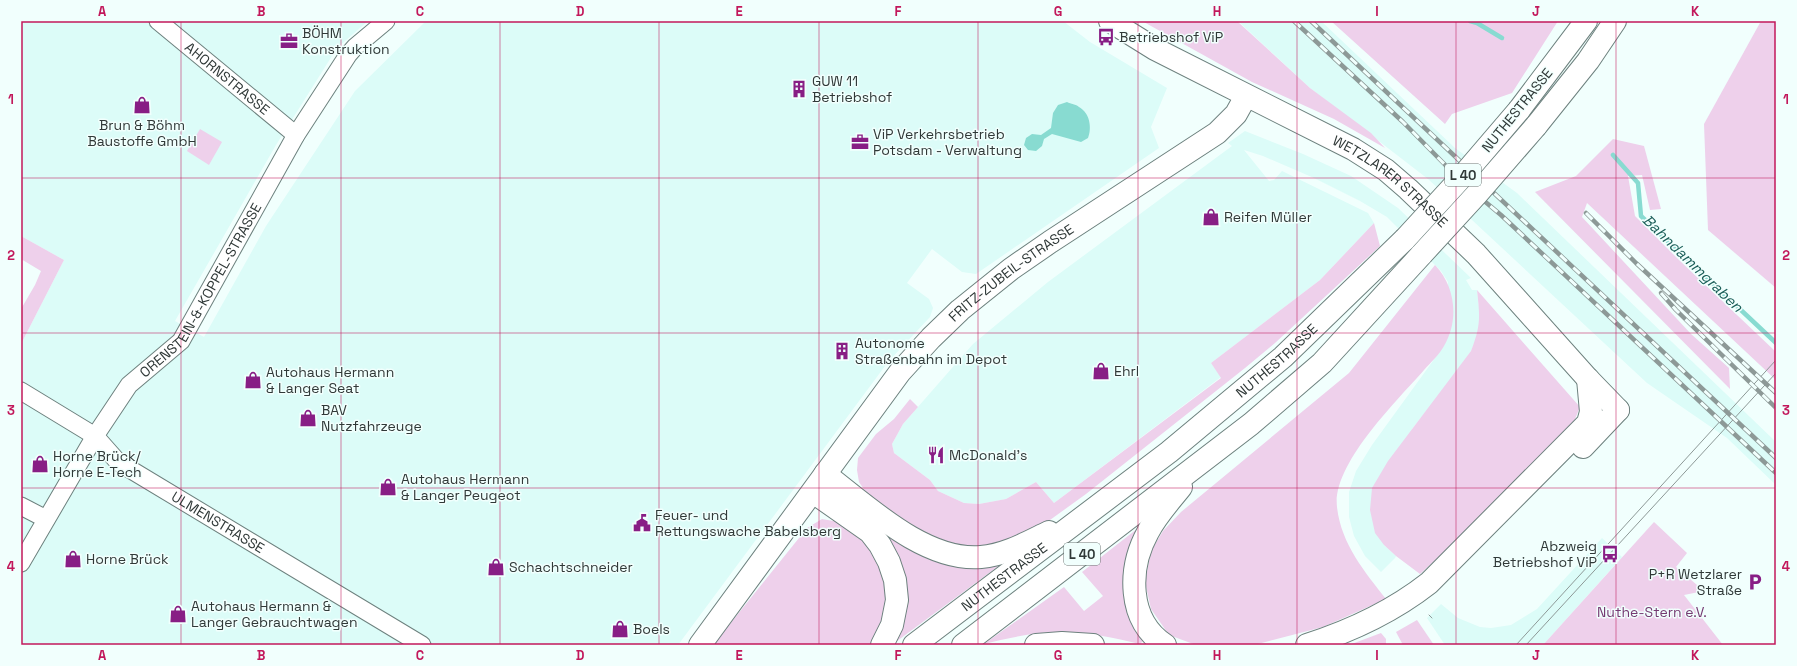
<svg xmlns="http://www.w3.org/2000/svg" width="1797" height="666" viewBox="0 0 1797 666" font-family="'Space Grotesk',sans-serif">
  <rect width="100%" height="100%" fill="#f1fffd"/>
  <g fill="#dcfcf8">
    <polygon points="21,21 368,21 337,48 276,145 175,321 204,337 266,226 355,91 426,21 1063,21 1090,42 1167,88 1151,127 1159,148 976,274 962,272 932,249 907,283 929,299 933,308 930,317 888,362 678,645 21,645 21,344 64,260 21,236"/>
    <polygon points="1238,21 1321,21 1455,148 1517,193 1776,442 1776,485 1727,438 1647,383 1428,179 1310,88"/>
    <polygon points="1245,131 1303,154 1351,176 1398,208 1471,278 1466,280 1472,290 1477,290 1480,316 1479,331 1471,351 1453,377 1412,429 1384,545 1396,556 1395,558 1381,572 1365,556 1354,536 1349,517 1349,492 1356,471 1372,445 1443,347 1448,282 1441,271 1387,217 1360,201 1314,178 1263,156 1244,150 1269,181 1274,180 1282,171 1368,213 1374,223 1320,280 1211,363 1221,377 1054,503 1036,482 1006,499 979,504 964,503 938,491 930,480 894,453 892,444 903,424 973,344 1048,282 1232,146 1228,143"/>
    <polygon points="1602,538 1622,557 1543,645 1445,645 1427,618 1441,604 1458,618 1480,627 1491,628 1511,625 1537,609"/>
  </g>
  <g fill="#eed0eb">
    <polygon points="1142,21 1237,21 1310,88 1371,133 1385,148 1334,119 1252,82"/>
    <polygon points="1331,21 1558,21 1512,93 1452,114 1445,124"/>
    <polygon points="1761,21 1776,21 1776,288 1708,230 1704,124"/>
    <polygon points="200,129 222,142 209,165 187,151"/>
    <polygon points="1613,139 1644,146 1661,209 1650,210 1642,175 1628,176 1635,216 1679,260 1776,352 1776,380 1587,203 1582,217 1691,334 1729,368 1730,389 1535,192 1576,176"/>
    <polygon points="1374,223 1380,246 1275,343 1245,368 1086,494 1032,533 988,548 955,546 924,533 879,504 865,491 859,482 857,470 858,458 876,434 894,419 910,399 918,407 903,424 892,444 894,453 930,480 938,491 964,503 979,504 1006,499 1036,482 1054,503 1221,378 1211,363 1320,280"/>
    <polygon points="21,236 64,260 21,344 21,309 35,285 41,271 21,259"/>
    <path d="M1435 265C1456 287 1459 321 1444 346 1439 355 1431 362 1424 370 1397 401 1332 464 1337 507 1341 544 1365 572 1386 599L1323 627 1254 645H1196L1169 635 1151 609 1145 582 1151 551 1163 531 1181 512 1349 373Z"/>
    <path d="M1477 290 1580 407 1570 431 1462 536 1420 574 1396 556 1384 545 1375 533 1370 510 1372 488 1388 461 1471 351C1481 325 1480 317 1477 290Z"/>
    <polygon points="822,519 839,522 866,538 886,575 886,618 874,645 713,645 807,528"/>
    <polygon points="1654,522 1687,553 1676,567 1704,591 1684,595 1723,645 1543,645"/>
    <path d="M1142 525 1134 625 1143 641 1140 644C1114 638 1088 632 1061 632 1035 632 1008 638 984 644L1064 587 1084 611 1103 596 1082 572Z"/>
    <polygon points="878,528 1004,562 893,644"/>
    <polygon points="1417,620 1434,645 1403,645 1396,632"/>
    <polygon points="1381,633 1386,639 1386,645 1349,645"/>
  </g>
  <path fill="#88dbd1" d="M1067 102C1071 104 1076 104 1079 107 1090 113 1092 128 1088 138L1081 142 1052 134 1044 139 1042 146 1036 151 1028 150 1024 145 1026 138 1032 134 1041 135 1051 128 1053 113 1058 105Z"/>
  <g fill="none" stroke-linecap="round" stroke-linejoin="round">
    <g stroke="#88dbd1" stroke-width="4.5">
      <polyline points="1470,21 1477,23 1502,38"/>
      <polyline points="1613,155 1638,183 1641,216 1776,343"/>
    </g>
    <g stroke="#6d817e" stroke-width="19">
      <g id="street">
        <path id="s1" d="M158 21 296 135"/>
        <path id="s2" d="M21 391 95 436 118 462 422 645"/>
        <polyline points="21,506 46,519"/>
        <path id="s3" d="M21 563 95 436 129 385 181 341 296 135 348 55 355 47 386 21"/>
      </g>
    </g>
    <g stroke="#6d817e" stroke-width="24">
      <g id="secondary">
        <path id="s4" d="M1110 21 1155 49 1353 149 1386 170 1408 189 1476 254 1588 379 1618 410"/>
        <path id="s5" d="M700 645 900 372 931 338 960 310 1011 269 1050 242 1217 133 1236 114 1246 96"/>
      </g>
    </g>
    <g stroke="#6d817e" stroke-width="24">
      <g id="highway">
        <polyline points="1519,110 1586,21"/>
        <polyline points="1536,126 1588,61 1615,21"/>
        <polyline points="1583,447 1618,410"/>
        <path d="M825 474C867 506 925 562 981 557 1006 555 1028 542 1049 532"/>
        <polyline points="813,492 870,532 880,545 889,562 895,580 897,600 892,625 882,645"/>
        <path id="s6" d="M914 645 1169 452 1283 357 1405 239"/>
        <polyline points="963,645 1251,424 1322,363 1422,254"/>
        <polyline points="1036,645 1062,643 1093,645"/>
        <path d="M1165 645C1127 620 1128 568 1148 532 1156 516 1170 501 1181 487"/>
        <path d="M1307 645C1351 631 1392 612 1429 583L1588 423 1591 412 1588 379"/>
      </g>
    </g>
    <use href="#street" stroke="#fff" stroke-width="17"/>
    <use href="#secondary" stroke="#fff" stroke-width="22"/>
    <use href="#highway" stroke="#fff" stroke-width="22"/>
    <g stroke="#8d9997" stroke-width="1">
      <polyline points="1429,615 1432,618"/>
      <polyline points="1516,645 1776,360"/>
      <polyline points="1526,645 1776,373"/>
    </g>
    <g stroke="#8d9997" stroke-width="4.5">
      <g id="rail">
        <polyline points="1294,21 1403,122 1464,184 1501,215 1776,473"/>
        <polyline points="1311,21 1776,458"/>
        <polyline points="1586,213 1636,263 1776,393"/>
        <polyline points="1661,293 1676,310 1776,408"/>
      </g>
    </g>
    <use href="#rail" stroke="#f1fffd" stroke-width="3" stroke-dasharray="9" stroke-linecap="butt"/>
    <g stroke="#6d817e" stroke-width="24" stroke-linecap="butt">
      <g id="highway-bridge">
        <polyline points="1405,239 1460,179 1519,110"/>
        <polyline points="1422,254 1477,194 1536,126"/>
      </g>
    </g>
    <use href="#highway-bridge" stroke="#fff" stroke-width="22"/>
  </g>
  <path fill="none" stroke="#c2185b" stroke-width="1" stroke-opacity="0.55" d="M181 21V645M341 21V645M500 21V645M659 21V645M819 21V645M978 21V645M1138 21V645M1297 21V645M1456 21V645M1616 21V645M21 178H1776M21 333H1776M21 488H1776"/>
  <defs>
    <g id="bus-bare" transform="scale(1.38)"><path d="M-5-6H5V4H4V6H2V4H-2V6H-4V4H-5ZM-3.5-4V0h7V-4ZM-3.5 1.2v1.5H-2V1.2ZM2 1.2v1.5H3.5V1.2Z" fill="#881e85" stroke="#f1fffd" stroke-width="2.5" paint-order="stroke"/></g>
    <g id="office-bare" transform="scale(1.38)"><path d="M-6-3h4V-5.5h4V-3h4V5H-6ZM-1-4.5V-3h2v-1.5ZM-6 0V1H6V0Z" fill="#881e85" stroke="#f1fffd" stroke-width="2.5" paint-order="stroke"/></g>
    <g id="building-bare" transform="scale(1.38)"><path d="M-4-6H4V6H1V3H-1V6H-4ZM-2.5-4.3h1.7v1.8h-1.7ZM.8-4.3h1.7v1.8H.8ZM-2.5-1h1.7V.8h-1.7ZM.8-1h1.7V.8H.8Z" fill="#881e85" stroke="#f1fffd" stroke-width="2.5" paint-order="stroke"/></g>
    <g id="shop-bare" transform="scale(1.38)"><path d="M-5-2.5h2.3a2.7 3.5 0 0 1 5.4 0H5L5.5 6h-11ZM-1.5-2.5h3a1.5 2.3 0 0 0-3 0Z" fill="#881e85" stroke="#f1fffd" stroke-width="2.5" paint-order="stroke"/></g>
    <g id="restaurant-bare" transform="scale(1.38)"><path d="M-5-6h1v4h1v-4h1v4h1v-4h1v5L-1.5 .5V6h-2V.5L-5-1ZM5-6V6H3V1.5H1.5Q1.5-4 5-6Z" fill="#881e85" stroke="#f1fffd" stroke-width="2.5" paint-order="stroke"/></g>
    <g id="civic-bare" transform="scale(1.38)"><path d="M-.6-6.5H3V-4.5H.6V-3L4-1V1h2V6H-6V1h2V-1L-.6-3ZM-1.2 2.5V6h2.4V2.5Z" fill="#881e85" stroke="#f1fffd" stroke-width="2.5" paint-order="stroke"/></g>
    <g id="parking-bare" transform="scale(1.38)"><path d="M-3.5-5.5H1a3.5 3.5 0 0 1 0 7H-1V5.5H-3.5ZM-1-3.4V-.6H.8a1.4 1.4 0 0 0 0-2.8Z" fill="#881e85" stroke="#f1fffd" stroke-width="2.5" paint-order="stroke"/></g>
  </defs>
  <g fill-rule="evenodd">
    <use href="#bus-bare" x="1106" y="37"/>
    <use href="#office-bare" x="289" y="41"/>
    <use href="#building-bare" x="799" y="89"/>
    <use href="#shop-bare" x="142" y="105"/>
    <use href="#office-bare" x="860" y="142"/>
    <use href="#shop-bare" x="1211" y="217"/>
    <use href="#building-bare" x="842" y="351"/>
    <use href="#shop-bare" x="1101" y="371"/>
    <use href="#shop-bare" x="253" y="380"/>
    <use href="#shop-bare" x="308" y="418"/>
    <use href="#restaurant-bare" x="936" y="455"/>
    <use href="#shop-bare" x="40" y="464"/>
    <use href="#shop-bare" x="388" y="487"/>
    <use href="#civic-bare" x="642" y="523"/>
    <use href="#bus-bare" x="1610" y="554"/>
    <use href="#shop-bare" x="73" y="559"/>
    <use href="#shop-bare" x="496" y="567"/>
    <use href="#parking-bare" x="1755" y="582"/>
    <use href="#shop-bare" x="178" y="614"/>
    <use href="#shop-bare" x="620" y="629"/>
  </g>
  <g text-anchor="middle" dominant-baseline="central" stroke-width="3" stroke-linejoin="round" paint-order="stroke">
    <g fill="#f1fffd" stroke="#6a7473" stroke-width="1">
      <rect x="1445" y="164" width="36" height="22" rx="3"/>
      <rect x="1064" y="543" width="36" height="22" rx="3"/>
    </g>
    <g font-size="13" font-weight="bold" fill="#303938">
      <text x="1463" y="175">L 40</text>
      <text x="1082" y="554">L 40</text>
    </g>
    <g font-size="14" fill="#303938" stroke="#f1fffd" text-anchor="start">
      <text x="302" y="33">BÖHM<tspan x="302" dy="16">Konstruktion</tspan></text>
      <text x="1119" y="37">Betriebshof ViP</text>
      <text x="812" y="81">GUW 11<tspan x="812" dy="16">Betriebshof</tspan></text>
      <text x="142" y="125" text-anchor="middle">Brun &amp; Böhm<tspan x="142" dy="16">Baustoffe GmbH</tspan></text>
      <text x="873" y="134">ViP Verkehrsbetrieb<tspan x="873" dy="16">Potsdam - Verwaltung</tspan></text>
      <text x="1224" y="217">Reifen Müller</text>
      <text x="855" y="343">Autonome<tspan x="855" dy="16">Straßenbahn im Depot</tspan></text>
      <text x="1114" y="371">Ehrl</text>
      <text x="266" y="372">Autohaus Hermann<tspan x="266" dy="16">&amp; Langer Seat</tspan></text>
      <text x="321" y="410">BAV<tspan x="321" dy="16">Nutzfahrzeuge</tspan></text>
      <text x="949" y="455">McDonald's</text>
      <text x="53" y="456">Horne Brück/<tspan x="53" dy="16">Horne E-Tech</tspan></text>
      <text x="401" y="479">Autohaus Hermann<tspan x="401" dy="16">&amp; Langer Peugeot</tspan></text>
      <text x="655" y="515">Feuer- und<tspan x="655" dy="16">Rettungswache Babelsberg</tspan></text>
      <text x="1597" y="546" text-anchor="end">Abzweig<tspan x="1597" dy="16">Betriebshof ViP</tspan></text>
      <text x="86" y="559">Horne Brück</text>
      <text x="509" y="567">Schachtschneider</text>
      <text x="1742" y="574" text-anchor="end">P+R Wetzlarer<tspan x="1742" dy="16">Straße</tspan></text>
      <text x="191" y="606">Autohaus Hermann &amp;<tspan x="191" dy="16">Langer Gebrauchtwagen</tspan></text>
      <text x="633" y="629">Boels</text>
    </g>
    <g font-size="14" fill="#303938" stroke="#f1fffd">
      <text stroke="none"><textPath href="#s1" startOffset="90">AHORNSTRASSE</textPath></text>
      <text transform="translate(1517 110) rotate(-51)">NUTHESTRASSE</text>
      <text stroke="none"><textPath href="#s4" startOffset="324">WETZLARER STRASSE</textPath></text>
      <text stroke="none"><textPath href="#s5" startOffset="488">FRITZ-ZUBEIL-STRASSE</textPath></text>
      <text stroke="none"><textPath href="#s3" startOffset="329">ORENSTEIN-&amp;-KOPPEL-STRASSE</textPath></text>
      <text stroke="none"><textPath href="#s6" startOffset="461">NUTHESTRASSE</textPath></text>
      <text stroke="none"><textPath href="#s2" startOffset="238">ULMENSTRASSE</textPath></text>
      <text stroke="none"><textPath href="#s6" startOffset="113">NUTHESTRASSE</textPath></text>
    </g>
    <g font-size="14" fill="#753a72" stroke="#f1fffd">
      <text x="1652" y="612">Nuthe-Stern e.V.</text>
    </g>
    <g font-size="15" font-style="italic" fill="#1b5f59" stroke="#f1fffd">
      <text transform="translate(1693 263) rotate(44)">Bahndammgraben</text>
    </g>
  </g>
  <rect width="1797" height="666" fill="none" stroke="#f1fffd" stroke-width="44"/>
  <rect x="22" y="22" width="1753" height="622" fill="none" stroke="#c2185b" stroke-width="1.5"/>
  <g font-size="13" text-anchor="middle" font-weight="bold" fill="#c2185b">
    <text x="102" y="16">A</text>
    <text x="261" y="16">B</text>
    <text x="420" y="16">C</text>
    <text x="580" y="16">D</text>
    <text x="739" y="16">E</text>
    <text x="898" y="16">F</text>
    <text x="1058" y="16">G</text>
    <text x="1217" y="16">H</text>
    <text x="1377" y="16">I</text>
    <text x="1536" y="16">J</text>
    <text x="1695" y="16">K</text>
    <text x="11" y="104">1</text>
    <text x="1786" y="104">1</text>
    <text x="11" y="260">2</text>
    <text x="1786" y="260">2</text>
    <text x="11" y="415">3</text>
    <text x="1786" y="415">3</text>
    <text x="11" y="571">4</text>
    <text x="1786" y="571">4</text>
    <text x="102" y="660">A</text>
    <text x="261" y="660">B</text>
    <text x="420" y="660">C</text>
    <text x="580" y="660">D</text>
    <text x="739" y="660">E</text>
    <text x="898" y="660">F</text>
    <text x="1058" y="660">G</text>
    <text x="1217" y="660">H</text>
    <text x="1377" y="660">I</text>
    <text x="1536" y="660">J</text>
    <text x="1695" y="660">K</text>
  </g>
</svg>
